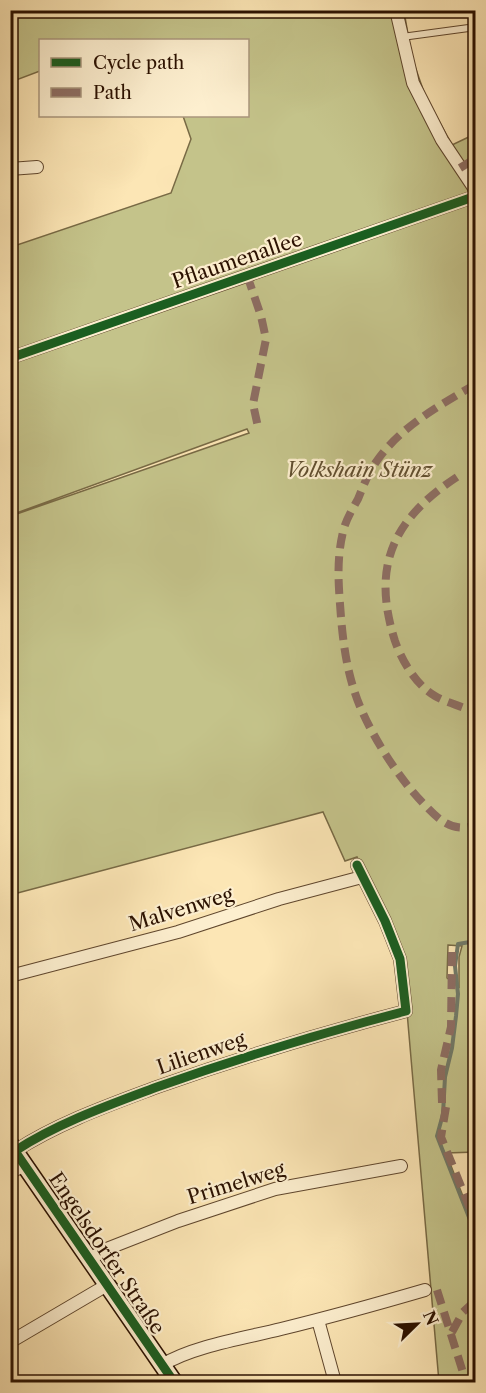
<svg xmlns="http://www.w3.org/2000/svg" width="486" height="1393" viewBox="0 0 486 1393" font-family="'Libre Caslon Text',serif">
  <rect width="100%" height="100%" fill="#fce6b5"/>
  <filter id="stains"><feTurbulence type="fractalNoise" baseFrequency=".00333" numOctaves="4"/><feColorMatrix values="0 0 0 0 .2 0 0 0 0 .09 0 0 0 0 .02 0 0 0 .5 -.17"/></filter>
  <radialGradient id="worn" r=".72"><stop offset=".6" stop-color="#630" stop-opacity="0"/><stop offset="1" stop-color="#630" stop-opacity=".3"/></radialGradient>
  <path fill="#c4c38a" stroke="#786a45" stroke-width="1.5" fill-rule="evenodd" d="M11 11H404L412 58 425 95 452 145 475 134 476 1152 446 1153 475 1227V1382H439L402 954 357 857 345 861 323 812 10 895 11 567 13 573 11 564V516L249 433 247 429 11 515V247L171 193 191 139 183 116H248V40H40V71L11 82ZM448 945 462 946 459 957V987L447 978Z"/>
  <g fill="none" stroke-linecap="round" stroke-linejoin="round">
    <polyline stroke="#717a68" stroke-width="4" points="476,936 470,942 458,944 455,966 458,994 456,1016 452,1048 445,1077 443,1114 437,1136 476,1235"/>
    <g stroke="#5f462d" stroke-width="8">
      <polyline id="lane" points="402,37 476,27"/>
    </g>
    <g stroke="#5f462d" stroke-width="14">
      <g id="street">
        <polyline points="396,10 413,83 442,140 476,191"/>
        <polyline points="10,169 37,167"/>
        <polyline points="10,358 476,196"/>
        <polyline points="10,976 178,932 279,899 362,877"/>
        <path d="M15 1151C58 1123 109 1105 157 1087 239 1058 322 1033 406 1011L400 959 385 921 357 865"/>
        <polyline points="10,1173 24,1165"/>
        <polyline points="89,1259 109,1248 178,1221 275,1189 401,1166"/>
        <polyline points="318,1320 335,1382"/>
        <polyline points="10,1342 107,1285"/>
        <path d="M162 1365C193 1346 245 1338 281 1329 330 1317 377 1304 425 1290"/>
      </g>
    </g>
    <g stroke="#2b1100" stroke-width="19">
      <polyline id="secondary" points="10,1144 174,1382"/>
    </g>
    <use href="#lane" stroke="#fdefcf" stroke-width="6"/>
    <use href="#street" stroke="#fdefcf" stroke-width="12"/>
    <use href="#secondary" stroke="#fdefcf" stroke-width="16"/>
    <g stroke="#8d6e63" stroke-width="8" stroke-dasharray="15 8" stroke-linecap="butt">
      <polyline points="460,168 476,158"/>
      <polyline points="247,275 261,316 266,339 253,404 258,427"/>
      <path d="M476 384C437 407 394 430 371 470 366 479 362 489 358 499 353 508 347 518 344 528 337 554 338 578 340 604 342 633 345 662 354 690 365 726 396 775 422 802 438 819 452 834 476 825"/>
      <path d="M457 477C393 519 371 566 395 641 402 661 416 685 435 696 445 702 458 705 469 710L476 707"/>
      <polyline points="442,1103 441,1070 451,1027 452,952"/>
      <polyline points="446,1107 441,1137 476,1223"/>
      <polyline points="437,1290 466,1382"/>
      <polyline points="452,1332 463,1312 476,1300"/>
    </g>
    <g stroke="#fdefcf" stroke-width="13">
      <g id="cycleway">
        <polyline points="10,358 476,196"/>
        <polyline points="10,1144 174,1382"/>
        <path d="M15 1151C58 1123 109 1105 157 1087 239 1058 322 1033 406 1011L400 959 385 921 357 865"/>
      </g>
    </g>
    <use href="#cycleway" stroke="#1b5e20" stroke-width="9"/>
  </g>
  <g text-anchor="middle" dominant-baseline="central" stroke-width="4.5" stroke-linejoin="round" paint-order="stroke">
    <g font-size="20" fill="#2b1100" stroke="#fdefcf">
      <text transform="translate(237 260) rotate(-19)">Pflaumenallee</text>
      <text transform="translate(181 909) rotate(-17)">Malvenweg</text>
      <text transform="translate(201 1053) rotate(-19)">Lilienweg</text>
      <text transform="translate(236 1183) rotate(-17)">Primelweg</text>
      <text transform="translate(107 1253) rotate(56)">Engelsdorfer Straße</text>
    </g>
    <g font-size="20" font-style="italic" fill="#614f30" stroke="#fdefcf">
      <text x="359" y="470">Volkshain Stünz</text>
    </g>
  </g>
  <rect width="486" height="1393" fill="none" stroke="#fce6b5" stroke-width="36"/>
  <rect x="12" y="12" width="462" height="1369" fill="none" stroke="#2b1100" stroke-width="3"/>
  <rect x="18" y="18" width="450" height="1357" fill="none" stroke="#2b1100" stroke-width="1.5"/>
  <rect x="39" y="39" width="210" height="78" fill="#fdefcf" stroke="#a9967c" stroke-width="1.5"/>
  <rect x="51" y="58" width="30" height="9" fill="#1b5e20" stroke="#a9967c" stroke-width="1.5"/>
  <text x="93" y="69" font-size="18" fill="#2b1100">Cycle path</text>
  <rect x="51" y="88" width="30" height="9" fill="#8d6e63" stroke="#a9967c" stroke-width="1.5"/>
  <text x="93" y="99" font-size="18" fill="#2b1100">Path</text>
  <g transform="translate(417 1324) rotate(66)" stroke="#fdefcf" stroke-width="4.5" paint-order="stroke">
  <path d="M0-4.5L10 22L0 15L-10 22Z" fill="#2b1100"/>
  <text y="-9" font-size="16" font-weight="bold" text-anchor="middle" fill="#2b1100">N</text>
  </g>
  <rect width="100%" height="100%" filter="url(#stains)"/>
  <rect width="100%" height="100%" fill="url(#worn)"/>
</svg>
